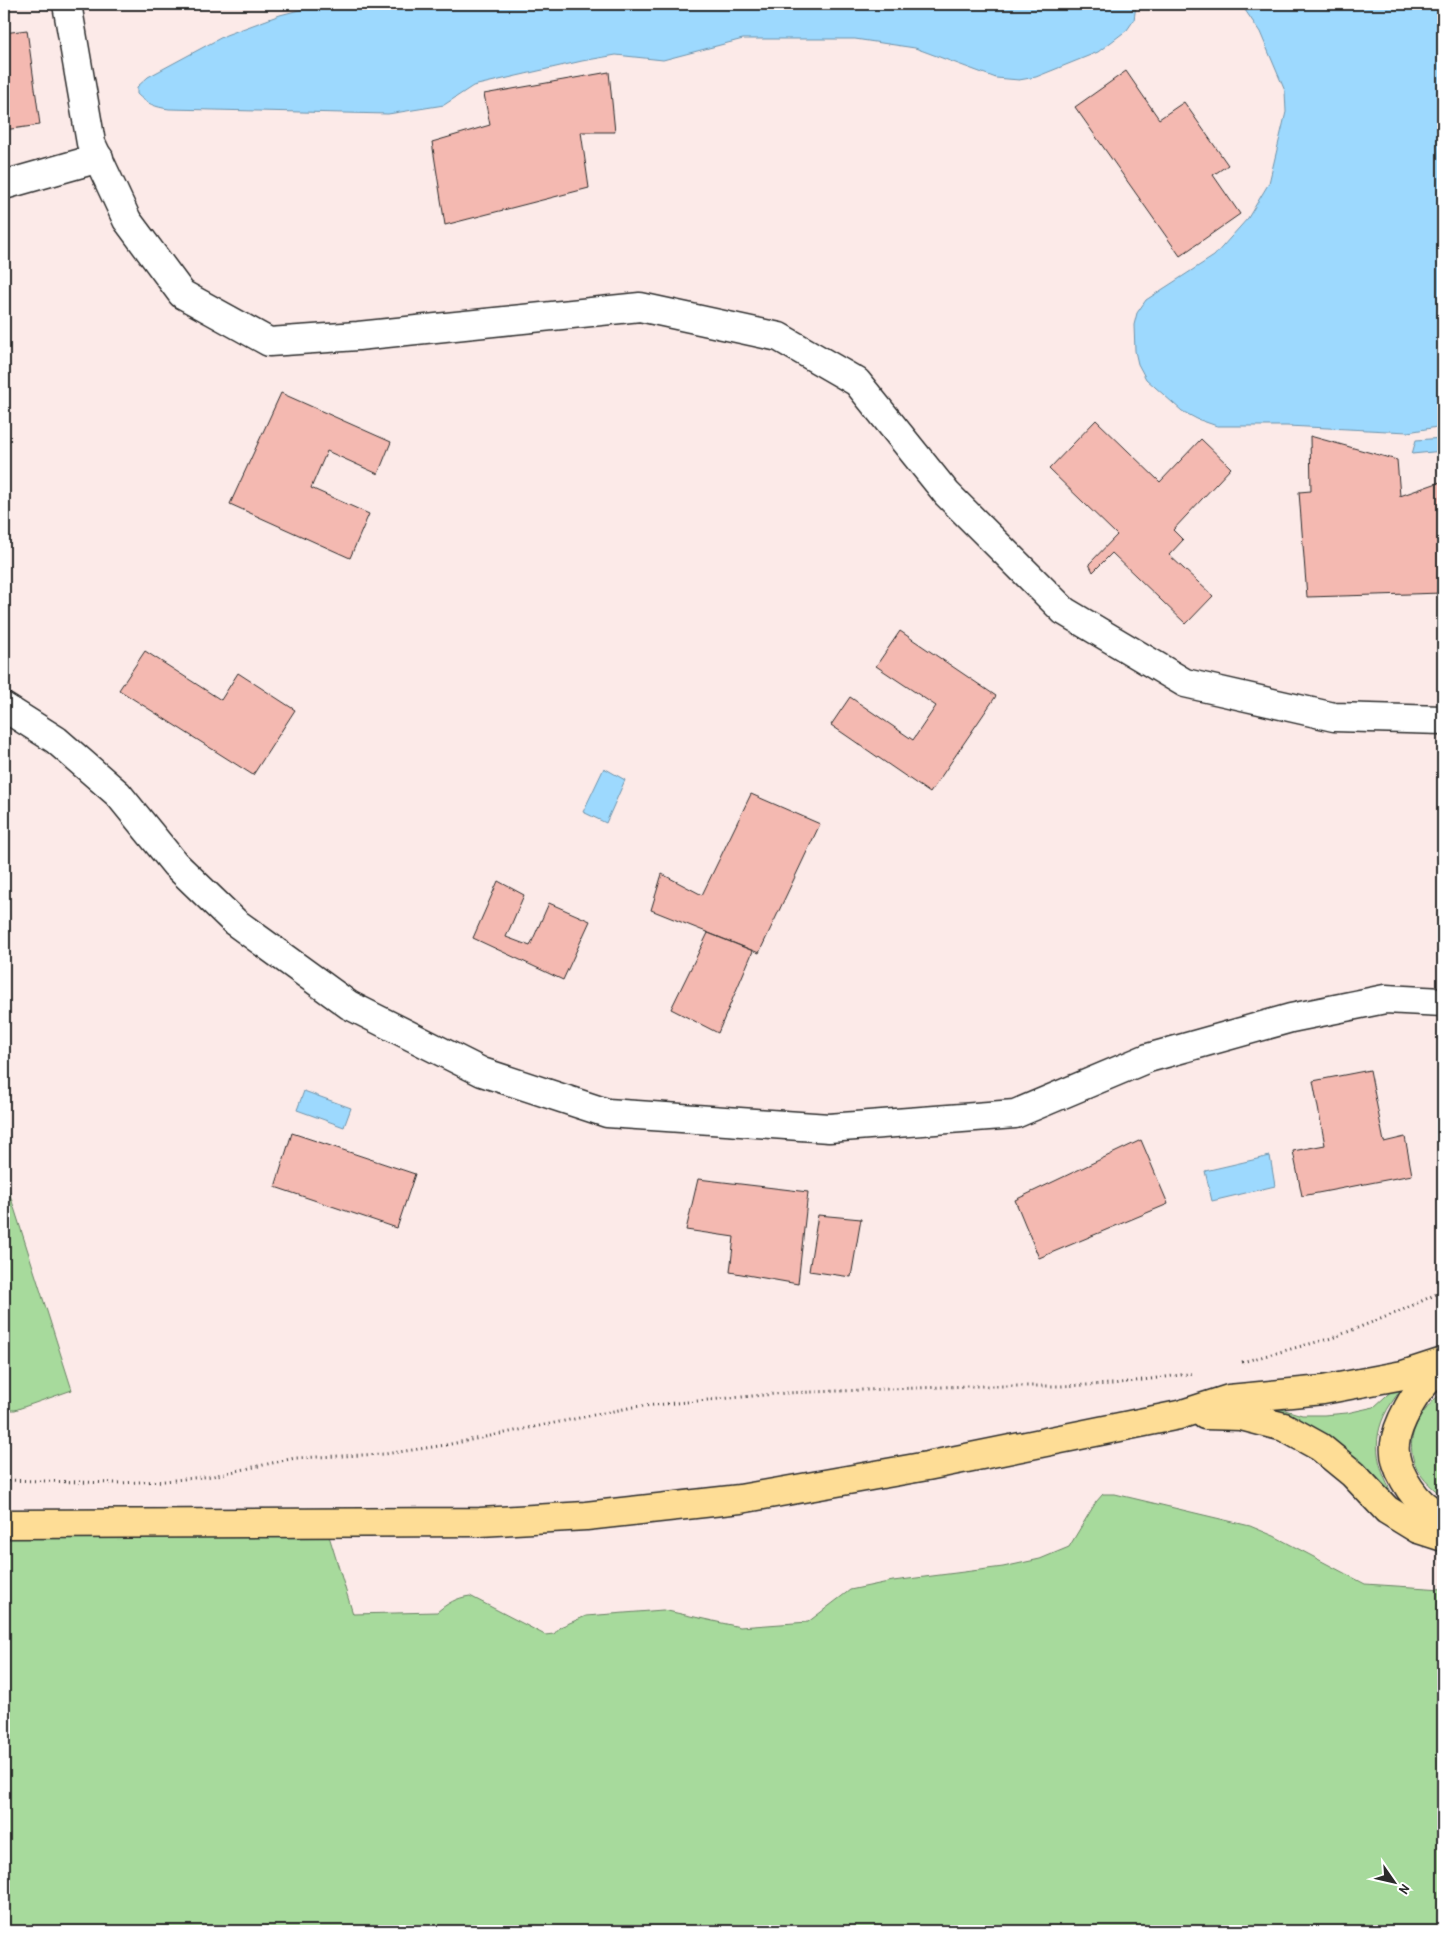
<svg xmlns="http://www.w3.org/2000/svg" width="1447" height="1935" viewBox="0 0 1447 1935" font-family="'Patrick Hand',sans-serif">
  <rect width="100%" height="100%" fill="#fceae8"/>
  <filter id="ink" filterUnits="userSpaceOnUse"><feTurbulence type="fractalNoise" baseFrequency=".02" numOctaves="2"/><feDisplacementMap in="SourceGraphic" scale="10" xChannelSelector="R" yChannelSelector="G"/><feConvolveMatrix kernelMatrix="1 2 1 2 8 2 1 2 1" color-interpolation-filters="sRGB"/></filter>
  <g filter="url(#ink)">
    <g fill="#a7da9c" stroke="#698264">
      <polygon points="4,1176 72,1390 15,1410 4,1410"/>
      <path d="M1397 1386 1401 1389C1395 1398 1388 1407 1384 1416 1369 1449 1382 1476 1398 1505 1372 1475 1346 1444 1309 1426 1298 1420 1285 1416 1273 1411L1275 1407 1302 1415H1324L1347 1413 1374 1407Z"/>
      <path d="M1443 1392V1496C1398 1465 1404 1424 1443 1392Z"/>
      <path d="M1103 1494H1115L1250 1526 1274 1536 1365 1584 1443 1589V1931H4V1524L325 1523 353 1614 437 1612C448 1603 456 1598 470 1596L545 1635 554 1634 560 1627 586 1616 663 1610 740 1627 808 1622 850 1590 893 1581 1003 1567 1040 1559 1069 1547 1096 1502Z"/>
    </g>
    <g fill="#9dd9fe" stroke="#6f93aa">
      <path d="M322 4H1136V5L1134 20 1127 30 1098 52 1036 77 1019 80 996 78 915 48 855 39H743L663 60 616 55 582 61 473 86 444 105 388 114 169 109C155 107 147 104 137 94V87L148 77 226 35 280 15Z"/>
      <polygon points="1241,4 1443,4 1443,426 1408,432 1287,426 1217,426 1197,419 1182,411 1146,379 1138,364 1135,351 1134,325 1137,313 1146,300 1214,256 1248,218 1269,183 1286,112 1285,91 1260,32"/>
      <polygon points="1443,438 1443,451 1412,454 1416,440"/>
      <polygon points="604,768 625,780 606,823 583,812"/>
      <polygon points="304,1091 351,1108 344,1127 297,1110"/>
      <polygon points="1270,1156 1275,1186 1212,1201 1205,1171"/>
    </g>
    <g fill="#f4b9b1" stroke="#2b2b2b">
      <polygon points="27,30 40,125 4,130 4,33"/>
      <polygon points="1126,71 1159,119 1184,102 1228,165 1213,175 1240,214 1180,256 1075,107"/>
      <polygon points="609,72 615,132 581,132 589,188 445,225 432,142 490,125 484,94"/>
      <polygon points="281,393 391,442 378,474 327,451 311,488 369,514 350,558 230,504"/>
      <polygon points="1096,420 1160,482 1201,439 1231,468 1173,530 1183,540 1169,555 1213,596 1186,624 1112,553 1093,572 1089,564 1117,535 1049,469"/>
      <polygon points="1310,436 1397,460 1400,496 1443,481 1443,593 1307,597 1299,492 1311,491"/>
      <polygon points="900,631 996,696 930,793 831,725 850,697 913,740 936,706 876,666"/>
      <polygon points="145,651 221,700 238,673 295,710 253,775 119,690"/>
      <polygon points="751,794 820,824 759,953 651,910 662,874 702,895"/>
      <polygon points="498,881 524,895 506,937 530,946 549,903 590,921 563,980 473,938"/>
      <polygon points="708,933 753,951 718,1033 671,1009"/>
      <polygon points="1370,1070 1384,1142 1405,1137 1412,1175 1302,1196 1293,1151 1325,1145 1313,1081"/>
      <polygon points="292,1133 415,1174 397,1228 275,1187"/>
      <polygon points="1141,1140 1168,1204 1039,1258 1015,1200"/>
      <polygon points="698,1179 808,1192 798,1284 730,1272 734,1237 686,1230"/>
      <polygon points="818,1215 861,1219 851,1277 809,1271"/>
    </g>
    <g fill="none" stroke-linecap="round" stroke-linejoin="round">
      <g stroke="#2b2b2b" stroke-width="31">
        <g id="minor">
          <polyline points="67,4 91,143 127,220 182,294 269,342 358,336 640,307 779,337 857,382 947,494 1064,611 1185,683 1334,717 1443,720"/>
          <polyline points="4,185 99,158"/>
          <polyline points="4,707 56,740 118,794 175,864 235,922 349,1005 482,1072 607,1113 829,1128 1015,1114 1148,1058 1291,1018 1385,999 1443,1002"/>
        </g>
      </g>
      <g stroke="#2b2b2b" stroke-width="31">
        <g id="major">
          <path d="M1443 1369C1428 1377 1416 1393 1408 1408 1402 1419 1396 1431 1395 1444 1392 1466 1412 1497 1429 1509 1433 1512 1439 1514 1443 1516"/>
          <polyline points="1205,1415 1241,1416 1284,1427 1320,1447 1353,1474 1387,1510 1418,1529 1443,1537"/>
          <polyline points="4,1524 480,1522 586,1516 740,1499 927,1466 1179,1415 1229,1399 1323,1390 1403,1375 1443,1362"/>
        </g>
      </g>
      <g stroke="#2b2b2b" stroke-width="3" stroke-dasharray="1 4" stroke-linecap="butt">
        <polyline points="1242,1362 1332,1338 1398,1312 1443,1291"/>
        <polyline points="4,1480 116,1483 164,1481 213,1476 295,1458 385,1454 446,1445 633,1407 708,1400 786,1393 969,1386 1061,1386 1113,1384 1195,1373"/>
      </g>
      <use href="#minor" stroke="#fff" stroke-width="28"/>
      <use href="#major" stroke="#fedd96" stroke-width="28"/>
    </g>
  </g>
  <rect width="1447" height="1935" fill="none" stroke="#fff" stroke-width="20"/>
  <rect x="10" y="10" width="1427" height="1915" fill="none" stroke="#2b2b2b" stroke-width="2" filter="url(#ink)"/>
  <g transform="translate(1394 1882) rotate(124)" stroke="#ffffff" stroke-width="4" paint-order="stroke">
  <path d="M0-4L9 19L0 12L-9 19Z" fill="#2b2b2b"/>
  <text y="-8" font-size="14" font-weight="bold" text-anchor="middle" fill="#2b2b2b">N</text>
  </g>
</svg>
